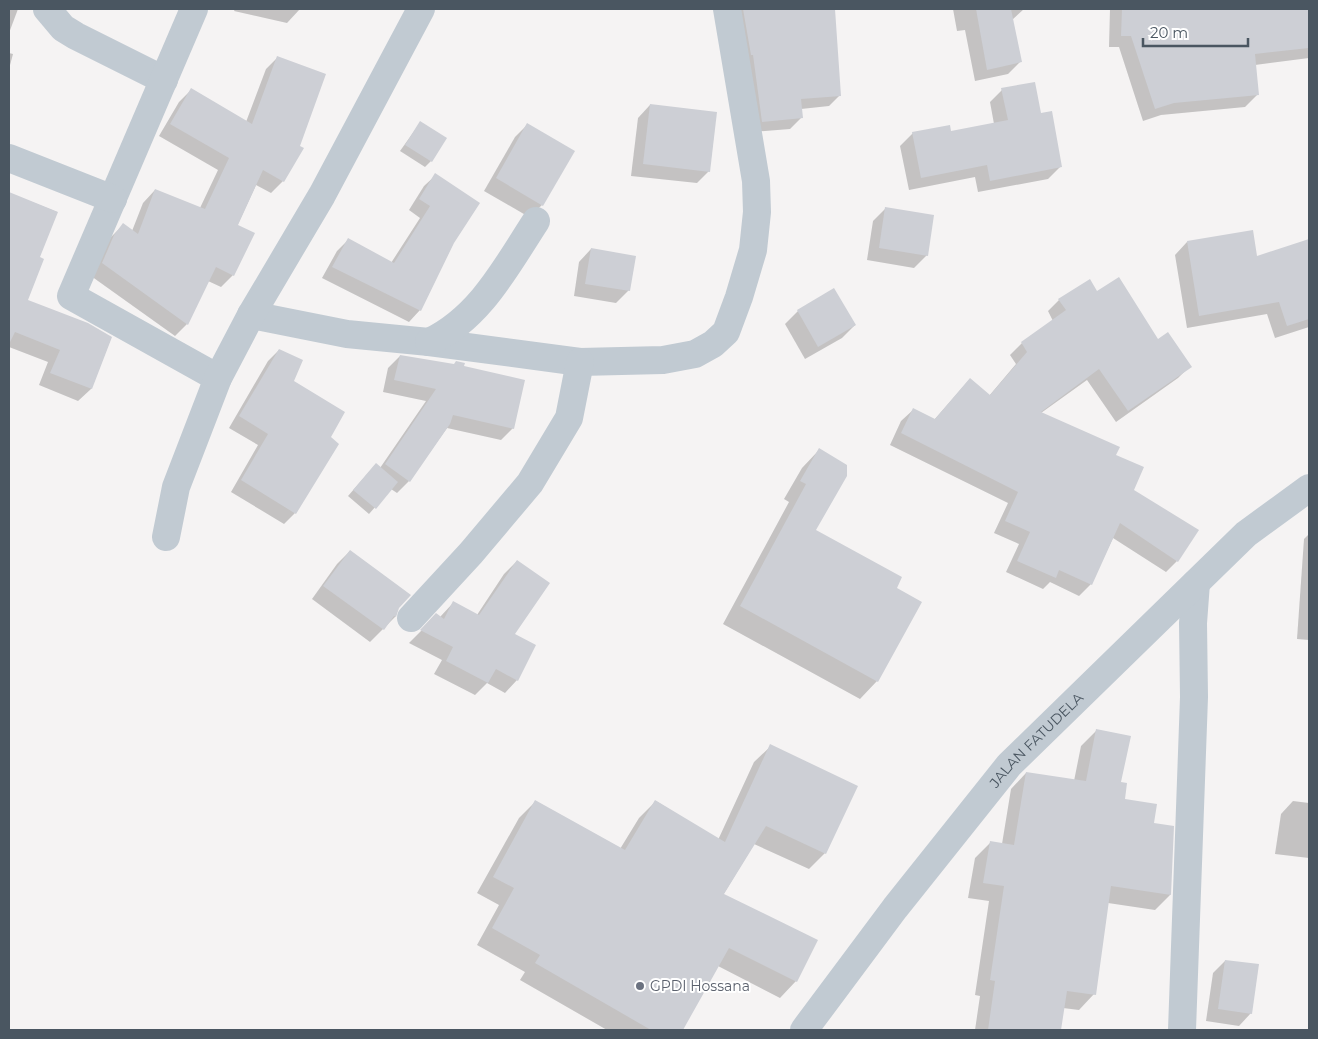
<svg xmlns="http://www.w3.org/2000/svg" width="1318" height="1039" viewBox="0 0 1318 1039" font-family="Montserrat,sans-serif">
  <rect width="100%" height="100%" fill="#f5f3f3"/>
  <g fill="#0003">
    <polygon points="9,9 18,9 9,33"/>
    <polygon points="235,9 300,9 287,23 234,11"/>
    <polygon points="731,9 833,9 840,95 829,106 801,109 801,118 790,129 751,132"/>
    <polygon points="953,9 1024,9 1012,20 1020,62 1008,74 975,81 965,30 957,31"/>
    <polygon points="1110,9 1309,9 1309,58 1255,65 1258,94 1245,107 1161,115 1143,121 1119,47 1109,47"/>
    <polygon points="9,53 13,54 9,69"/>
    <polygon points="278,57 283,181 271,193 256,185 237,226 233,275 221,287 208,281 187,324 175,336 91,276 111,237 123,225 132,231 143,203 155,190 200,208 218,170 159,136 179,102 191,90 246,122 266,69"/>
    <polygon points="1002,90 1040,115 1061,166 1048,179 978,192 975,177 909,190 900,146 913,133 950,133 994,124 990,102"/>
    <polygon points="650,105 709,171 697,183 631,176 638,118"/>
    <polygon points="420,123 431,161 425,167 400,151"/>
    <polygon points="527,125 542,205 529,217 484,191 515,137"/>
    <polygon points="436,175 453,243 420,310 409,322 322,278 337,251 348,240 391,263 420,218 409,210 424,186"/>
    <polygon points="9,193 57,212 38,258 26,300 111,338 91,389 78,401 39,385 48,362 9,347"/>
    <polygon points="886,208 927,255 914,268 867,260 873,221"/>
    <polygon points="1309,240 1309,327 1275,338 1267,314 1187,328 1175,255 1187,242 1256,258"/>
    <polygon points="591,249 629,290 616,303 574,296 579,262"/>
    <polygon points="834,290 855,325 842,338 805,359 785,324 798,311"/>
    <polygon points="1097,293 1190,366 1178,378 1116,422 1087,380 1041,413 1115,456 1132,491 1177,561 1166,572 1113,538 1091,584 1079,596 1050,582 1043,589 1006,572 1019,544 994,533 1008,503 890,445 901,421 913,410 934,420 970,379 989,396 1016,364 1010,355 1022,343 1053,321 1048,311 1059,300"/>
    <polygon points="279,350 292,382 329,437 295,513 284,524 231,492 258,445 229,428 268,361"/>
    <polygon points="400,356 463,367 513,428 501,440 447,428 409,481 397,493 391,489 369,514 348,496 376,464 380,468 426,401 383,392 388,368"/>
    <polygon points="819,450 815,531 895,588 877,681 860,699 723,624 789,502 784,499 802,468"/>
    <polygon points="1309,534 1309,640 1297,639 1304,539"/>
    <polygon points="350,551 398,607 395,617 370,642 312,599 337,564"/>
    <polygon points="517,561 513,634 517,680 505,693 487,683 475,695 434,674 442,660 409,643 437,615 440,617 453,603 477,615 504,574"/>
    <polygon points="1096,731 1120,783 1123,800 1153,824 1172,827 1170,895 1155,910 1108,903 1094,994 1079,1010 1063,1008 1059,1030 975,1030 980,996 975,995 989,901 968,898 975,858 990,843 1002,844 1011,789 1026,773 1074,781 1081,746"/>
    <polygon points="771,746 825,853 809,869 754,844 723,895 796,981 780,998 718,966 682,1030 607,1030 520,980 525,972 477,945 499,905 477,893 519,818 535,802 620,849 639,818 656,801 718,840 754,762"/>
    <polygon points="1293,801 1309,803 1309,858 1275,854 1281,814"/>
    <polygon points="1225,961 1251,1013 1239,1026 1206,1021 1213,973"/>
  </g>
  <g fill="#cdcfd5">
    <polygon points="743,9 835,9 841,96 801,99 803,118 762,122 753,55 751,55"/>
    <polygon points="976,9 1011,9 1022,62 987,70"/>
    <polygon points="1122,9 1309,9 1309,48 1255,54 1259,95 1174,103 1155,109 1131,36 1121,36"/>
    <polygon points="277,56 326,74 300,146 304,148 284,182 263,170 238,225 255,233 234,276 216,267 188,325 102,263 114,235 123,223 138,234 155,189 205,209 229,158 170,124 191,88 252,124"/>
    <polygon points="1035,82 1041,113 1052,111 1062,167 990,181 987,165 921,178 912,132 950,125 951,131 1008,120 1001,88"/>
    <polygon points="650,104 717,112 710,172 643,164"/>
    <polygon points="420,121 447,138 432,162 405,145"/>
    <polygon points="527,123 575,151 543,206 496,178"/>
    <polygon points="435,173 480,203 454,243 421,311 332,267 348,238 394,263 430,206 419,199"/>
    <polygon points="9,192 58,212 40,257 44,259 28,300 88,323 112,337 92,389 50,373 60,350 15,332 9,344"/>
    <polygon points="885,207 934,215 928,256 879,248"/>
    <polygon points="1253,230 1257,256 1309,239 1309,319 1287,326 1279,302 1199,316 1187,241"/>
    <polygon points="591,248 636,256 630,291 585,284"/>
    <polygon points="1119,277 1158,339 1168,332 1192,367 1128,411 1099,369 1041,412 1120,447 1116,455 1144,467 1134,490 1199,530 1178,562 1120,523 1092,585 1059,570 1056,578 1017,561 1030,532 1005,521 1018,492 901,433 913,408 935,419 970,378 990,395 1027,352 1021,342 1066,310 1058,299 1090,279 1097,291"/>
    <polygon points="834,288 856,325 818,347 797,310"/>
    <polygon points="279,349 303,360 294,381 345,412 331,437 339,444 296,514 241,480 268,434 239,416"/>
    <polygon points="400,355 454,364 456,361 465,363 464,366 525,380 514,429 453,415 450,424 410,482 385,464 436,389 394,380"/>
    <polygon points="819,448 847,465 847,476 816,530 902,577 897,588 922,602 878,682 740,606 806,484 800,481"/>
    <polygon points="376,463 398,482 376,509 353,490"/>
    <polygon points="350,550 411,595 399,608 396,617 394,616 384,630 323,586"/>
    <polygon points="517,560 550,583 515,634 536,645 518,681 496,669 488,683 446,661 453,647 420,630 436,613 444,619 453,601 479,615"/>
    <polygon points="1096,729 1131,736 1121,782 1127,783 1125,799 1157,804 1154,823 1174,826 1171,895 1111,886 1096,995 1067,991 1061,1030 988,1030 995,981 990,980 1004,886 983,883 990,841 1014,845 1026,772 1086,781"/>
    <polygon points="770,744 858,786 826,854 766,826 724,894 818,940 797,982 729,948 683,1030 651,1030 535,963 540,955 492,928 514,888 493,877 535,800 625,850 655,800 725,842"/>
    <polygon points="1225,960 1259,964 1252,1014 1218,1009"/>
  </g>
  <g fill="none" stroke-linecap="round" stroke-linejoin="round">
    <g stroke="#c1cad2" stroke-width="28">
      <polyline points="47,9 63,28 76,36 164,80"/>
      <polyline points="194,9 71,296 218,378"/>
      <polyline points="9,158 113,199"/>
      <polyline points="251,315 347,334 429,342 580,362 663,360 695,354 713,344 726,332 739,297 753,250 757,212 756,181 727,9"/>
      <path d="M429 342C480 318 506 267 536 221"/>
      <polyline points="166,537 176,487 218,378 251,315 322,195 421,9"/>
      <polyline points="411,618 471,553 530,483 569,418 580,362"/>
      <polyline points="1182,1030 1194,697 1193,623 1196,583"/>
    </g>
    <path stroke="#c1cad2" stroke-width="28" id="s1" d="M804 1030 895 908 1009 765 1246 534 1309 488"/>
  </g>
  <circle fill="#6b7280" stroke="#fff" stroke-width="2" cx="640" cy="986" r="5"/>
  <g text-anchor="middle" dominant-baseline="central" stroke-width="4" stroke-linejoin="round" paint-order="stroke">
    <g font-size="14" fill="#4a5661" stroke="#fff">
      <text stroke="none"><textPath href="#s1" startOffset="372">JALAN FATUDELA</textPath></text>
    </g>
    <g font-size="14" fill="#5b616d" stroke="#fff" text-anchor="start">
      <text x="650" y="986">GPDI Hossana</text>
    </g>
  </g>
  <rect width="1318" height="1039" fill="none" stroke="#4a5661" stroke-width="20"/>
  <path d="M1143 38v8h105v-8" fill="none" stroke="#4a5661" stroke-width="2.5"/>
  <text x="1150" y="38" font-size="15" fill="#4a5661" stroke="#ffffff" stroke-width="4" paint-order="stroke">20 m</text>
</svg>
